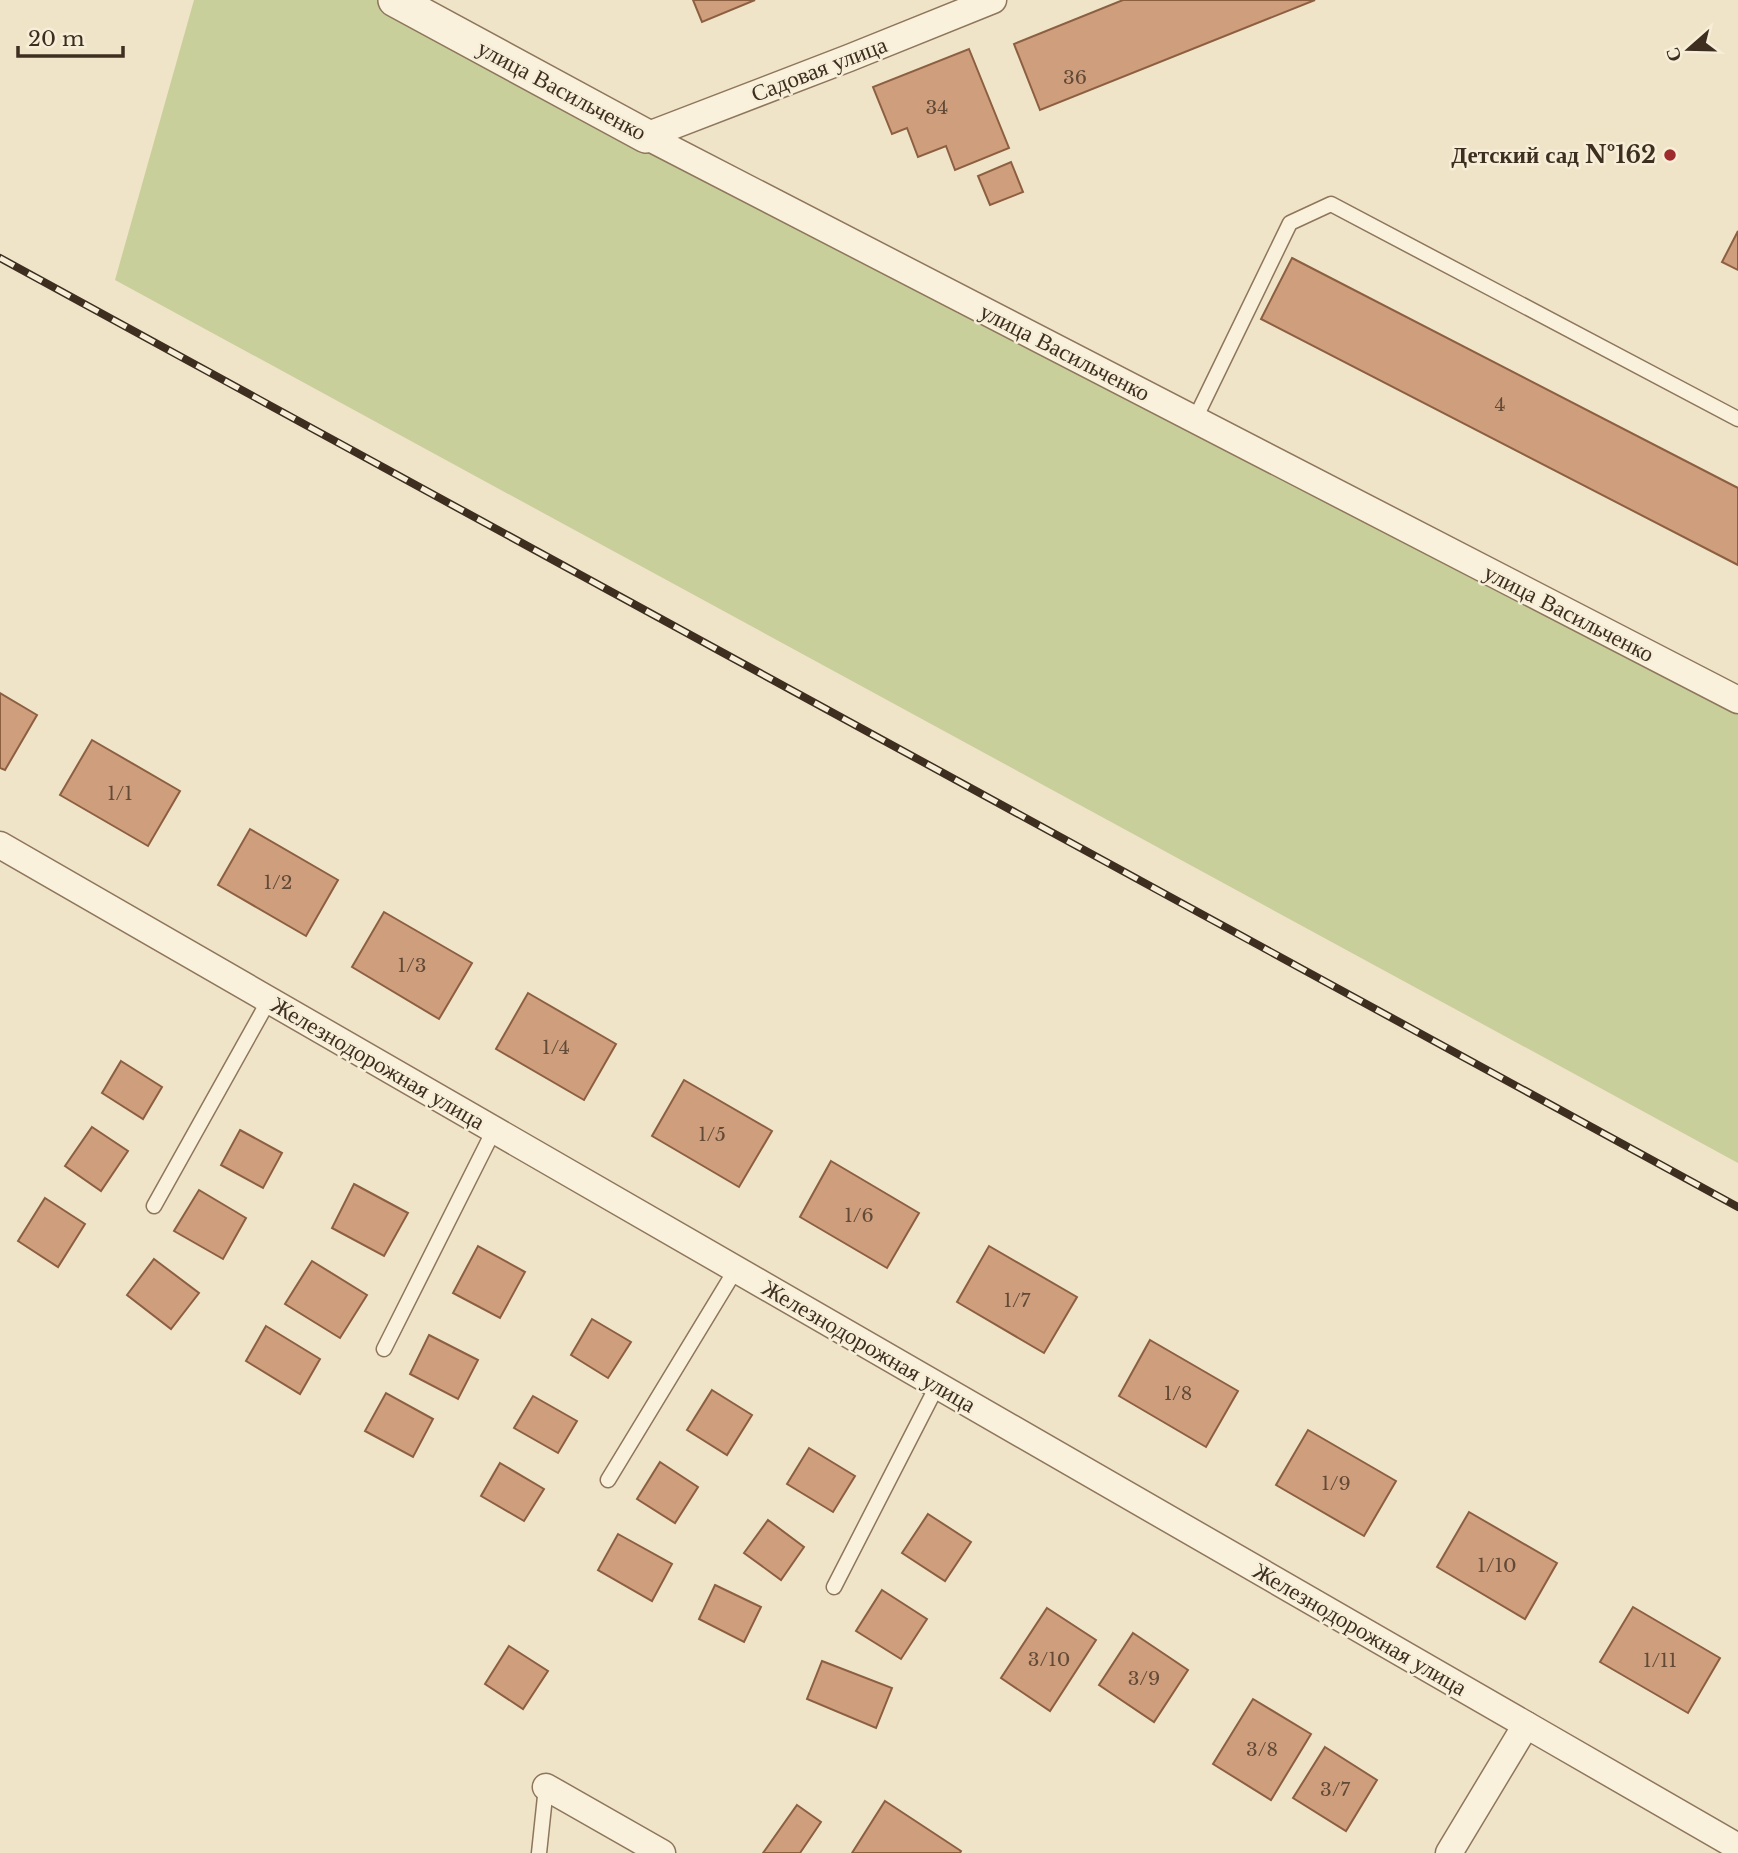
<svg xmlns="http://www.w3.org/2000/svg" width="1738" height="1853" viewBox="0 0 1738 1853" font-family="'Libre Baskerville',serif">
  <rect width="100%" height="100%" fill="#f0e4c8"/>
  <polygon fill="#c9cf9b" points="194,0 398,0 1738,697 1738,1163 115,280"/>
  <g fill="#cf9f7d" stroke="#8d5f41" stroke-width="2">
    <polygon points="693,0 755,0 702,22"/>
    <polygon points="1123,0 1315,0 1040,110 1014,44"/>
    <polygon points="969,49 1009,148 955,170 946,146 918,157 907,128 892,134 873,87"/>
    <polygon points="1011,162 1023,192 990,205 978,176"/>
    <polygon points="1738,231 1738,270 1722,262"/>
    <polygon points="1292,258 1738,488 1738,565 1261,319"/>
    <polygon points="0,693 37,715 5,770 0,768"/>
    <polygon points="92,740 180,791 148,846 60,795"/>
    <polygon points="250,829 338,880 306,936 218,885"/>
    <polygon points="384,912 472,963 439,1019 352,967"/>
    <polygon points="528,993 616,1044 584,1100 496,1049"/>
    <polygon points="121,1061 162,1087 143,1119 102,1093"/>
    <polygon points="684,1080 772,1131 739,1187 652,1136"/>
    <polygon points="92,1127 128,1151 101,1191 65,1166"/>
    <polygon points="240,1130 282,1153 263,1188 221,1165"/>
    <polygon points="831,1161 919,1213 887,1268 800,1217"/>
    <polygon points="354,1184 408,1213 384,1256 332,1228"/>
    <polygon points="199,1190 246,1218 223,1259 174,1231"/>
    <polygon points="45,1198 85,1224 58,1267 18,1241"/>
    <polygon points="478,1246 525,1272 500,1318 453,1293"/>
    <polygon points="989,1246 1077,1297 1044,1353 957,1302"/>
    <polygon points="154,1259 199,1293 171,1329 127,1295"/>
    <polygon points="312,1261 367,1295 340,1338 285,1304"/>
    <polygon points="592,1319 631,1342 608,1378 571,1355"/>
    <polygon points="266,1326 320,1359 300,1394 246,1361"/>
    <polygon points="429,1335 478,1360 458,1399 410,1374"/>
    <polygon points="1150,1340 1238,1391 1206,1447 1119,1396"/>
    <polygon points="712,1390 752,1415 727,1455 687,1430"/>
    <polygon points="386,1393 433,1419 413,1457 365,1431"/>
    <polygon points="533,1396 577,1421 558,1453 514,1428"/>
    <polygon points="1308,1430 1396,1481 1364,1536 1276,1485"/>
    <polygon points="809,1448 855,1476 833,1512 787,1484"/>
    <polygon points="660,1462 698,1487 675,1523 637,1499"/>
    <polygon points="500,1463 544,1489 524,1521 481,1496"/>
    <polygon points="1469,1512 1557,1563 1525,1619 1437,1567"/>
    <polygon points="928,1514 971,1542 945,1581 902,1553"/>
    <polygon points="768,1520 804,1547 781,1580 744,1553"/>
    <polygon points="618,1534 672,1564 652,1601 598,1570"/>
    <polygon points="715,1585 761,1607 744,1642 699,1619"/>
    <polygon points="882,1590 927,1619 901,1659 856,1631"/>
    <polygon points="1633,1607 1720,1658 1688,1713 1600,1662"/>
    <polygon points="1047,1608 1096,1640 1050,1711 1001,1678"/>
    <polygon points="1133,1633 1188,1670 1154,1722 1099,1685"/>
    <polygon points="509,1646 548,1671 523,1709 485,1684"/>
    <polygon points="822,1661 892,1688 876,1728 807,1699"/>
    <polygon points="1253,1699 1311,1734 1271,1800 1213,1764"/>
    <polygon points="1325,1747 1377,1780 1346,1831 1293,1798"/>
    <polygon points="885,1801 961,1851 960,1853 852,1853"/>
    <polygon points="797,1805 821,1822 800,1853 763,1853"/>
  </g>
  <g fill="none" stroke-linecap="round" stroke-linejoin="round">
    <g stroke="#8d765c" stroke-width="17">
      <g id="service">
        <polyline points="1195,419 1290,223 1331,204 1738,419"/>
        <polyline points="154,1206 269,1000"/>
        <polyline points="384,1349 494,1130"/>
        <polyline points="608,1480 736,1269"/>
        <polyline points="834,1587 937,1386"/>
        <polyline points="539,1853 546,1787"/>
      </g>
    </g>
    <g stroke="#8d765c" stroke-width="29">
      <g id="minor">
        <polyline points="646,136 1738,700"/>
        <polyline points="646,136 849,58 993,0"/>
        <polyline points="0,845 1738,1847"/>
        <polyline points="546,1787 662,1853"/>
        <polyline points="1449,1853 1526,1725"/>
      </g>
    </g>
    <g stroke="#8d765c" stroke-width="36">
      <polyline id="tertiary" points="395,0 646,136"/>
    </g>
    <use href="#service" stroke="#faf1dc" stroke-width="14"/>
    <use href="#minor" stroke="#faf1dc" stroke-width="26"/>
    <use href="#tertiary" stroke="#faf1dc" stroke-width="33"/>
    <g stroke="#3d2e20" stroke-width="8">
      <polyline id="rail" points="0,258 1738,1207"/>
    </g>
    <use href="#rail" stroke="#f7eed8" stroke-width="5" stroke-dasharray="16" stroke-linecap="butt"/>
  </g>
  <circle fill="#9e2a2b" stroke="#f7eed8" stroke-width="2.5" cx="1670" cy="155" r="7"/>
  <g text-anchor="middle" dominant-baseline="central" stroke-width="5" stroke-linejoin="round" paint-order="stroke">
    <g font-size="19" fill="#624a37">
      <text x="1075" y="77">36</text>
      <text x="937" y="107">34</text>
      <text x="1500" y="404">4</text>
      <text x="120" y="793">1/1</text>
      <text x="278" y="882">1/2</text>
      <text x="412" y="965">1/3</text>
      <text x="556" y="1047">1/4</text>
      <text x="712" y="1134">1/5</text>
      <text x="859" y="1215">1/6</text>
      <text x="1017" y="1300">1/7</text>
      <text x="1178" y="1393">1/8</text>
      <text x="1336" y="1483">1/9</text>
      <text x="1497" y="1565">1/10</text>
      <text x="1049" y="1659">3/10</text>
      <text x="1660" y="1660">1/11</text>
      <text x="1144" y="1678">3/9</text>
      <text x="1262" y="1749">3/8</text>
      <text x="1335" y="1789">3/7</text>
    </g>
    <g font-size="23" fill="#3d2e20" stroke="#f7eed8">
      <text transform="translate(819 69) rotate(-21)">Садовая улица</text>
      <text transform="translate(562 90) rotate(28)">улица Васильченко</text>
      <text transform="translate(1065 352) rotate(27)">улица Васильченко</text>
      <text transform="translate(1569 613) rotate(27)">улица Васильченко</text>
      <text transform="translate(378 1063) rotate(30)">Железнодорожная улица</text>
      <text transform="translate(869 1346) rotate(30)">Железнодорожная улица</text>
      <text transform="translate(1360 1629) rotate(30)">Железнодорожная улица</text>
    </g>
    <g font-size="23" font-weight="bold" fill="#3d2e20" stroke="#f7eed8" text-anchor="end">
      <text x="1656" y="155">Детский сад №162</text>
    </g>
  </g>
  <g transform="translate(1689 49) rotate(250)" stroke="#f7eed8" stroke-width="5" paint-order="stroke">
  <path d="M0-5L12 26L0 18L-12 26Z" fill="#3d2e20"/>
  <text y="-10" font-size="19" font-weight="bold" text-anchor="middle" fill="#3d2e20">С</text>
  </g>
  <path d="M18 46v10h105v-10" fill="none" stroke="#3d2e20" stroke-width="3.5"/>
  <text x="28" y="46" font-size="21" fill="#3d2e20" stroke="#f7eed8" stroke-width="5" paint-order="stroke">20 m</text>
</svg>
